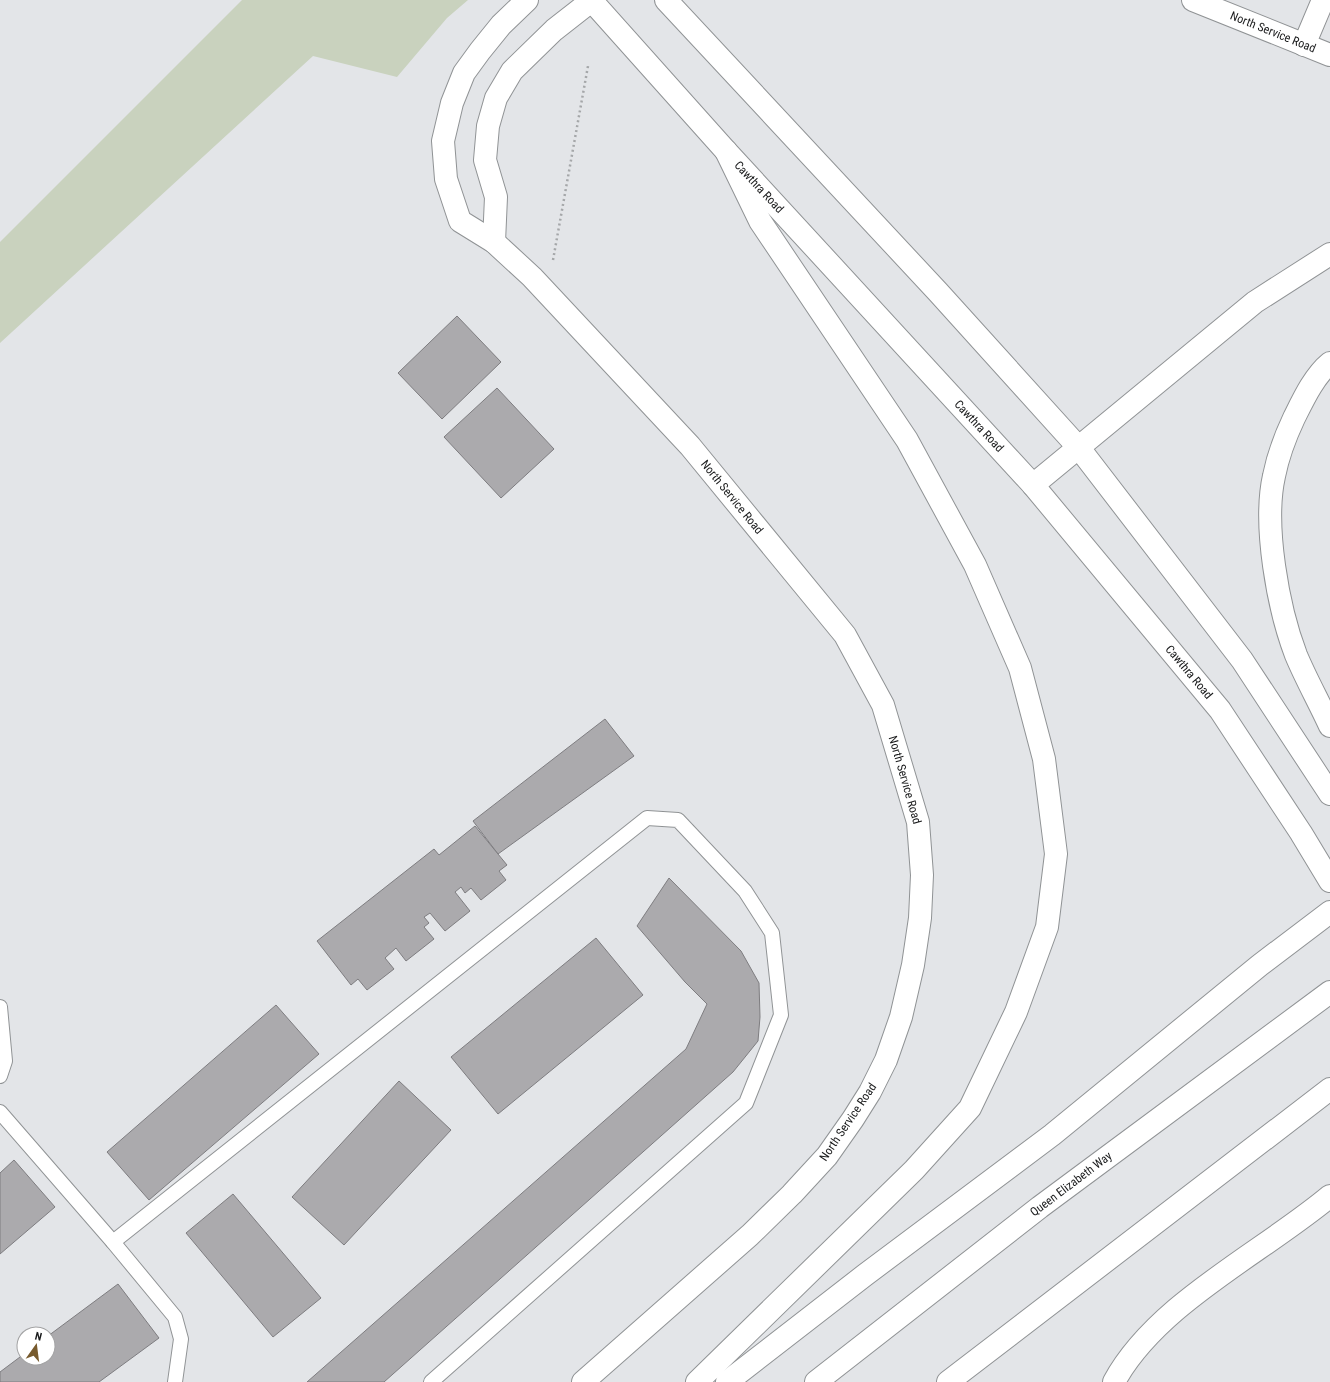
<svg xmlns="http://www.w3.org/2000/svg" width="1330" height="1382" viewBox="0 0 1330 1382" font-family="'Roboto Condensed',sans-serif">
  <rect width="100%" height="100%" fill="#e3e5e8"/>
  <polygon fill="#c9d2be" points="242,0 468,0 447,18 397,77 313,56 0,343 0,242"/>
  <g fill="#abaaad" stroke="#7e7d80">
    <polygon points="457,316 501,362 442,419 398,373"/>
    <polygon points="497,388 554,449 501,498 444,437"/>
    <polygon points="605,719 634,756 498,854 473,821"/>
    <polygon points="475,826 507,865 499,871 506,880 481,900 471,888 465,893 461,887 455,892 470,911 445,931 430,913 424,917 429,923 424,927 434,939 406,961 396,948 385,958 394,969 367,990 358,979 351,985 317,941 434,849 439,855"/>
    <polygon points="669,878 741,951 759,983 760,1017 758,1041 733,1072 384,1382 307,1382 686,1049 707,1004 685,982 637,926"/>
    <polygon points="596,938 643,995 498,1114 451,1057"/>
    <polygon points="276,1005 319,1054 149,1200 107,1152"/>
    <polygon points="399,1081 451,1130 344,1245 292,1197"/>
    <polygon points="14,1160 55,1207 0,1254 0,1173"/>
    <polygon points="233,1194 321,1298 273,1337 186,1233"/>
    <polygon points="118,1284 159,1338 99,1382 0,1382 0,1372 24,1354 24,1358 48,1358 48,1336"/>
  </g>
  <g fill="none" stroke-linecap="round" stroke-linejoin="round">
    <g stroke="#909395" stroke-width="16">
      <g id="service">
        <polyline points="0,1007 5,1061 0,1076"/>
        <polyline points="0,1112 113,1242 175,1317 181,1339 175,1382"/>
        <polyline points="113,1242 647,818 678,820 745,891 772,933 781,1015 746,1103 431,1382"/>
      </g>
    </g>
    <g stroke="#909395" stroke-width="24">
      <polyline id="minor" points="1304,45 1323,0"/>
    </g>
    <g stroke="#909395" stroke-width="24">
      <g id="tertiary">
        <polyline points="527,0 501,25 480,51 464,73 452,103 443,141 446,179 460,221 494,242 532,277 690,446 845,635 883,705 918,822 922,875 920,918 913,965 901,1017 886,1060 870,1092 853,1119 827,1156 792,1194 750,1235 583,1382"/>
        <polyline points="494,242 496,197 485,160 488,126 496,98 512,71 554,30 591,1"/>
      </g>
    </g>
    <g stroke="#909395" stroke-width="24">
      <g id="secondary">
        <polyline points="591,0 726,151 1033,485 1220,710 1301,833 1330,881"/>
        <polyline points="666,0 938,292 1079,448 1242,660 1330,794"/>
        <polyline points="1193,0 1330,55"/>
      </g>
    </g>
    <g stroke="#909395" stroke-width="24">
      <g id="motorway">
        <path d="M1330 363C1314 376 1303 400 1294 418 1285 437 1278 456 1274 476 1263 525 1278 608 1296 655 1306 679 1319 702 1330 726"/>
        <polyline points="1033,485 1255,302 1330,254"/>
        <polyline points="697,1382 914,1170 970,1108 1016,1012 1047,927 1056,854 1044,759 1020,668 975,565 907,440 760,221 726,151"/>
        <polyline points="727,1382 865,1275 1052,1135 1260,965 1330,912"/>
        <polyline points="816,1382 1040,1207 1330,992"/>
        <polyline points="948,1382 1330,1089"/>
        <path d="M1114 1382C1156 1304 1262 1253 1330 1196"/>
      </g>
    </g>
    <polyline stroke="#a5a7a9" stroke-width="2.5" stroke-dasharray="2 3" stroke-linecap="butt" points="553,260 588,66"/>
    <use href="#service" stroke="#fff" stroke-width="14"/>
    <use href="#minor" stroke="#fff" stroke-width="22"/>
    <use href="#tertiary" stroke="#fff" stroke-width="22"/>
    <use href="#secondary" stroke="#fff" stroke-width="22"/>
    <use href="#motorway" stroke="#fff" stroke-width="22"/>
  </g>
  <g text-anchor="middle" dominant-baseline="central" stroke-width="3" stroke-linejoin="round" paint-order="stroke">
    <g font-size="12" fill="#191a1b" stroke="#fff">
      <text transform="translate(1273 32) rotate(22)">North Service Road</text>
      <text transform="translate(759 187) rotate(47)">Cawthra Road</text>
      <text transform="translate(979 426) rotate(47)">Cawthra Road</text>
      <text transform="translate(732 497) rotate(51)">North Service Road</text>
      <text transform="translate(1189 672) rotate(50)">Cawthra Road</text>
      <text transform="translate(905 780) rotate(74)">North Service Road</text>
      <text transform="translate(848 1122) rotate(-56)">North Service Road</text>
      <text transform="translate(1071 1184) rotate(-37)">Queen Elizabeth Way</text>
    </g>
  </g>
  <g transform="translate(36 1346) rotate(14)"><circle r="19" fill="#ffffff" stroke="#a3a3a4"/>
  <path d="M0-3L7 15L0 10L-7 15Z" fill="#775a2d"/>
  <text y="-6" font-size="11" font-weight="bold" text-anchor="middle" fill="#191a1b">N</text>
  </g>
</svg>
